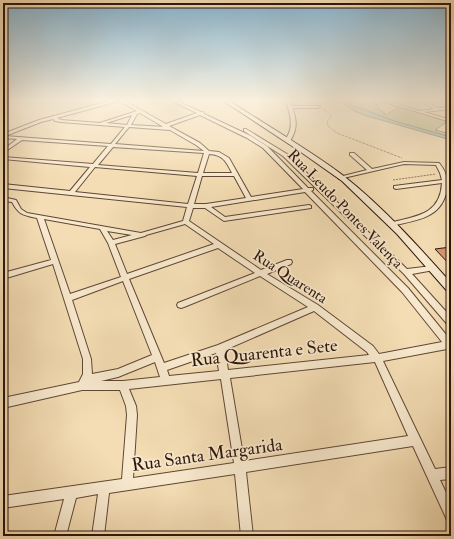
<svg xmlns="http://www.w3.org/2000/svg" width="454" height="539" viewBox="0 0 454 539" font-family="'IM FELL Double Pica',serif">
  <rect width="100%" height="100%" fill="#f4ddb4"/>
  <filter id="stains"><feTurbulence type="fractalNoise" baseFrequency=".005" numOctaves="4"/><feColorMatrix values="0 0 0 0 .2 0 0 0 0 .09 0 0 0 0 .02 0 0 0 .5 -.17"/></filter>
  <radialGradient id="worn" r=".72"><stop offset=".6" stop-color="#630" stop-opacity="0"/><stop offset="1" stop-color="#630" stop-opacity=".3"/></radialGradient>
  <polygon fill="#bbc18e" stroke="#746b4c" points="347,100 371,100 369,101 379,106 377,108 385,113 383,114 385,115 400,107 448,121 435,130 451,134 451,137 397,122 354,106"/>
  <polygon fill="#9cbbb3" stroke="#707970" points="339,100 347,100 354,106 397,122 451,137 451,140 367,116 354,111"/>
  <polygon fill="#d99672" stroke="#2d150b" points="451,247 451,266 435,249"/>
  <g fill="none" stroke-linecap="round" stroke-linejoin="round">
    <g stroke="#5f4735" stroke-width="2">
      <g id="minor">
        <path d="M113 100H123L166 124 197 113 170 100H175L201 112H203L204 114 251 136 267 146 308 188H313V190L311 191 408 288 448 337 451 335V351L447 349 383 361 435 469 451 467V479L440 480 451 503V522L447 520 413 446 246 472 253 536H241L235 474 109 493 104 536H92L98 494 76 498 66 536H54L64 499 3 508V496L122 479 127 415 126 406 120 390H82L3 408V398L79 382 83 374V359L53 264 3 279V273L51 260 37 218C23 215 19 215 12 202L3 201V197L16 200 21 209 27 213 141 233 183 221 187 207 3 188V184L70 191 90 167 3 159V157L93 164 108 146 22 140 3 153V150L17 139 3 138V134L39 120ZM119 101 137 111 100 123 61 120 57 118ZM140 113 162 126 163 127H166L131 125 137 114ZM132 115 127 125 106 123ZM200 115 247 138 263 148 303 189 251 197 229 158 219 152 209 151 200 143 169 126ZM53 119 55 121 61 122 125 127 111 144 5 136 41 122ZM129 127 170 130 196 145 204 151 115 144ZM113 147 204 153 198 173 98 165ZM209 154C223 155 226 161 232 173H203ZM95 167 197 176 188 204 75 192ZM202 176H234L246 198 206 204H194ZM305 192 402 292 442 342 379 354 373 346 318 305 267 274 291 264 292 262 291 260H287L261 270 189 221 193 208H205L224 221 311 208V206L309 205 225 217 211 207ZM44 219 100 229 108 243 121 277 70 294ZM185 224 214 244 127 274 115 244 145 236 146 235ZM107 231 132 235 113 240ZM218 248 255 273 178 303 177 305 178 307 181 308 184 307 260 276 308 307 218 345 164 363 129 279ZM123 281 152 355 118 369 92 374 91 359 72 300ZM314 311 367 352 369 355 228 370 225 350ZM216 353 219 371 169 376 167 370ZM155 362 160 377 123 381H101L118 377ZM375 362 408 436 244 461 230 378ZM221 379 234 463 133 478 137 415 136 406 129 389Z"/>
        <polygon points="378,100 385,100 420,111 434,109 419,100 424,100 438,108 451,107 451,109 424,112 451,120 451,122"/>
        <polygon points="445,100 451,101 451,103 446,101"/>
        <polygon points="290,106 318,106 320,107 318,108 289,108 289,106"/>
        <polygon points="244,129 246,129 287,154 407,269 432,266 434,266 435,268 434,270 412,274 451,317 451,326 448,325 404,274 283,156 244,131"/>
        <path d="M350 153H354L372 169 404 162 439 163C446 171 448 179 447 189 442 219 416 220 391 226L389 225 388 224 389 223C415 216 440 216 442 183L396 189 394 188V186L442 180 440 173 436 165 404 164 339 179V177L367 170 350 155Z"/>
      </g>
    </g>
    <g stroke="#5f4735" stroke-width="2">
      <path id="tertiary" d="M286 100H290C295 116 300 126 290 141L288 142 285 140C295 127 290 115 286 100Z"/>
    </g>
    <g stroke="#2d150b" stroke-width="2">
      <path id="secondary" d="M222 100H228C267 126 308 149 345 177 384 208 418 246 451 283V293L448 292 397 234 342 181 298 150Z"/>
    </g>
    <g stroke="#2d150b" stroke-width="1" stroke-dasharray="0.5 1" stroke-linecap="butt">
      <polyline points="323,109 332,116 327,121 328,126 337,133 402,158"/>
      <polyline points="393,180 436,174"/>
    </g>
    <use href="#minor" fill="#f8e9ce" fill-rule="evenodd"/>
    <use href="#tertiary" fill="#f8e9ce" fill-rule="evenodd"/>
    <use href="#secondary" fill="#f8e9ce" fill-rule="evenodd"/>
  </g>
  <linearGradient id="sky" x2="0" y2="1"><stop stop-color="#89b7d3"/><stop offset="0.57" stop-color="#faf0dd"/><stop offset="1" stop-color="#faf0dd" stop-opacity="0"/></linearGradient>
  <rect width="454" height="176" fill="url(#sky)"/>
  <g text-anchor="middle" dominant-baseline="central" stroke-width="3.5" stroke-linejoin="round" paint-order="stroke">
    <g font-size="15" fill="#2d150b" stroke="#f8e9ce">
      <text transform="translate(345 209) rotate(46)">Rua Leudo Pontes Valença</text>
      <text transform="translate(290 277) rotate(33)">Rua Quarenta</text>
    </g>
    <g font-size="18" fill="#2d150b" stroke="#f8e9ce">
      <text transform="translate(264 353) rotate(-6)">Rua Quarenta e Sete</text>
      <text transform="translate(207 455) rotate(-8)">Rua Santa Margarida</text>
    </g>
  </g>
  <rect width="454" height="539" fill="none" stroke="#f4ddb4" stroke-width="16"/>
  <rect x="4" y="4" width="446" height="531" fill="none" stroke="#2d150b" stroke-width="2"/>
  <rect x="8" y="8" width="438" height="523" fill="none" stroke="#2d150b"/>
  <rect width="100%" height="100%" filter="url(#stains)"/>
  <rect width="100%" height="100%" fill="url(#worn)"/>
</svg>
